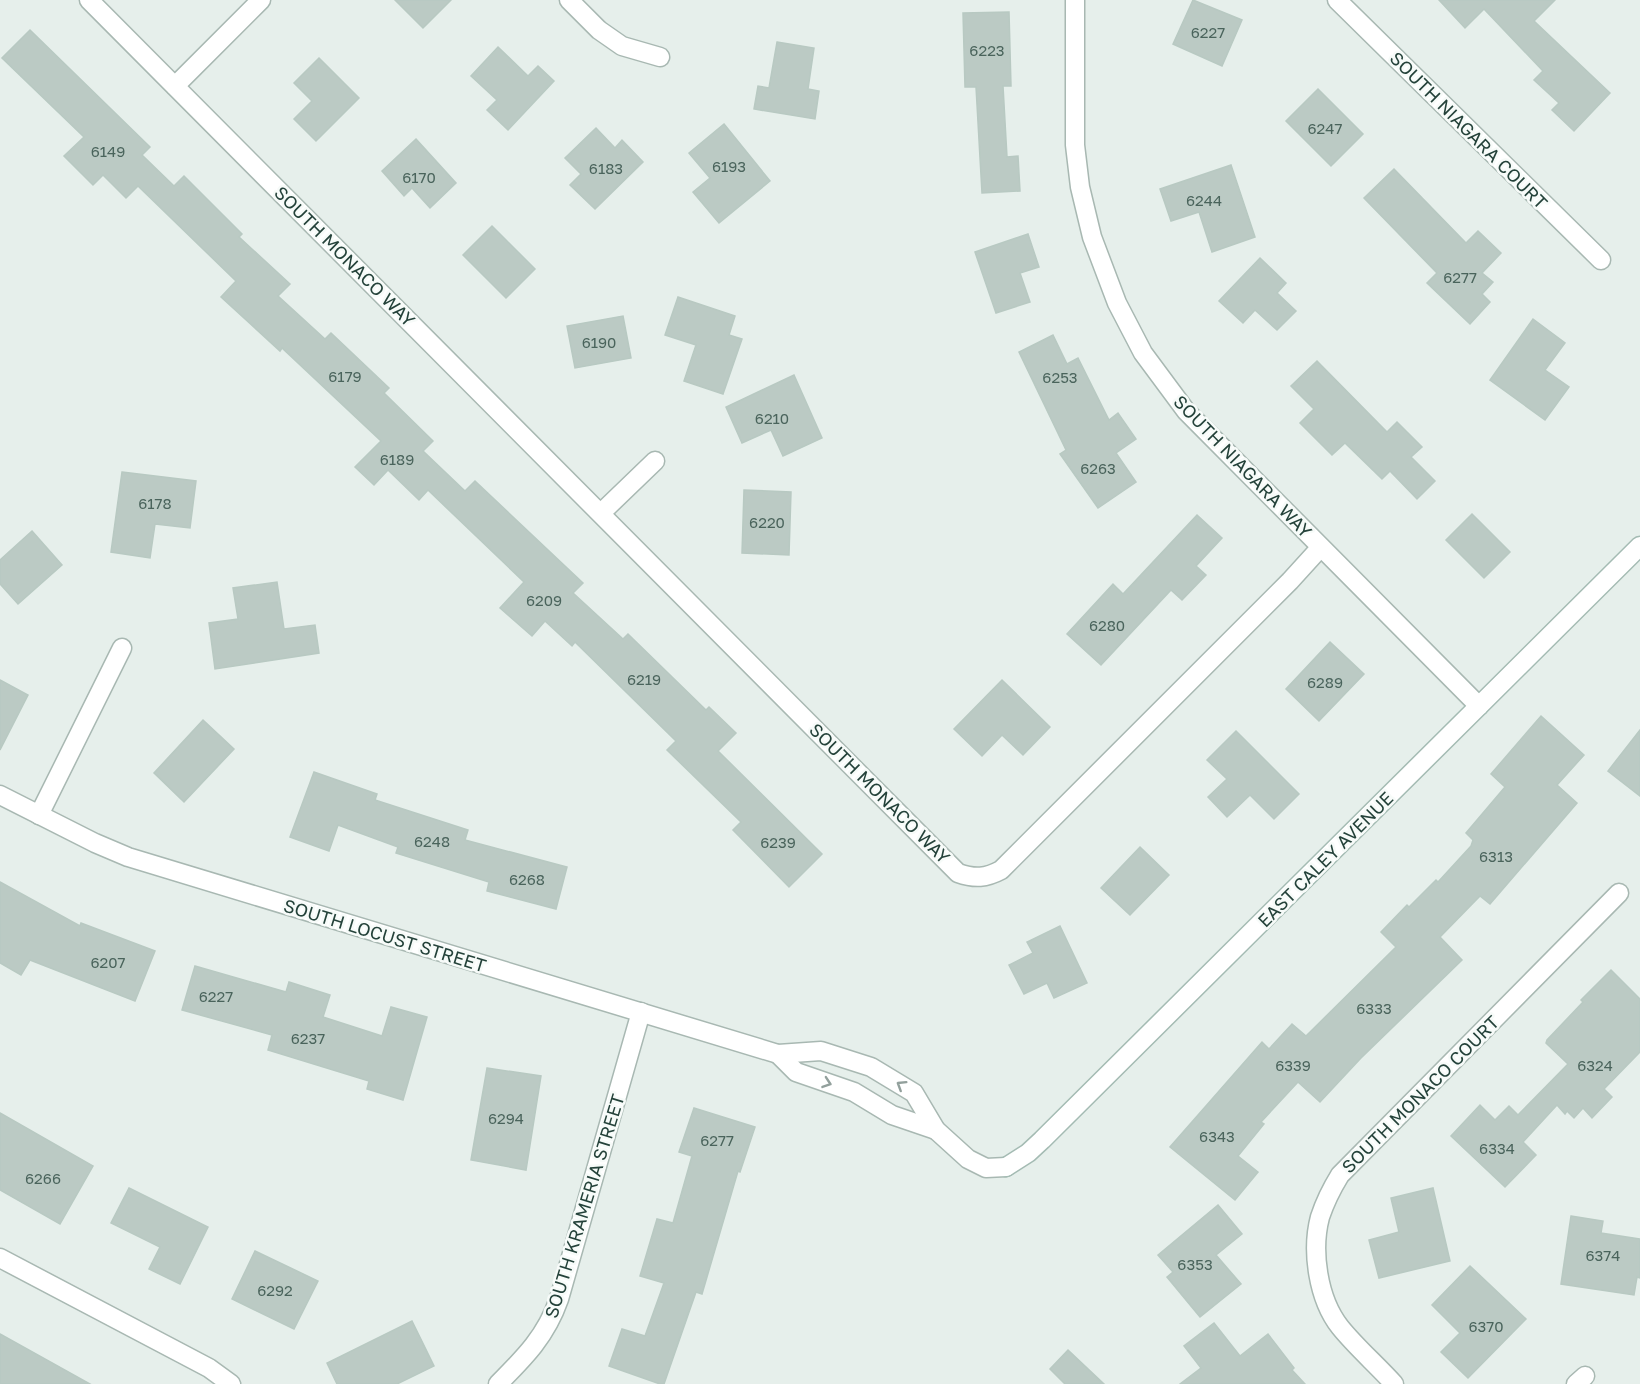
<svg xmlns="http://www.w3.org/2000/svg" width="1640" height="1384" viewBox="0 0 1640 1384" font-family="'Golos Text',sans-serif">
  <rect width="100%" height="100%" fill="#e6efeb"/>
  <g fill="#bbcac4" stroke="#b8c9c2" stroke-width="1.5">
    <polygon points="395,0 451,0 423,28"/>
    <polygon points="1193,0 1242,20 1222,66 1173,44"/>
    <polygon points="1439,0 1555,0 1534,21 1610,93 1574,131 1552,110 1559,103 1534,80 1543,71 1484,9 1465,28"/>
    <polygon points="1009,12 1011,86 1003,86 1007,157 1018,156 1020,191 982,193 976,87 965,87 963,13"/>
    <polygon points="30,30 150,147 142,155 174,186 184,176 242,234 239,237 290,284 278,296 325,339 331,333 389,388 384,393 433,441 423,451 465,491 475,481 583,583 573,593 623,639 628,634 706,710 709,707 736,733 718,751 822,854 789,887 733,830 741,822 667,750 676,741 575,642 572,646 545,621 532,636 500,608 524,582 428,490 419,500 388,470 374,485 355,467 381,441 282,348 280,351 221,297 236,281 138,186 126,198 103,175 93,185 64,156 84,137 2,58"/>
    <polygon points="777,42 814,48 808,89 819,91 815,119 754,109 758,86 769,88"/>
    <polygon points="498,47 528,76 538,66 554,81 508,130 487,110 497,100 471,76"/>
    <polygon points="319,58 359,98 316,141 294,119 312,101 294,83"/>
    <polygon points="1318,89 1363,134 1331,166 1286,121"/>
    <polygon points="724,124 770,181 719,223 693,192 710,178 689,153"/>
    <polygon points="596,128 615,148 622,140 643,162 595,209 570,185 581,174 565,158"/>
    <polygon points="416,139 456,183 430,208 412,188 404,196 382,171"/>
    <polygon points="1231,165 1255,237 1212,252 1199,212 1171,221 1160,189"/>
    <polygon points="1394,169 1466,243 1478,231 1501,253 1482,273 1493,282 1482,294 1490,302 1470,324 1427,283 1437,273 1364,198"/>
    <polygon points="492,226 535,269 506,298 463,255"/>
    <polygon points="1028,234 1039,267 1020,273 1030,302 996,313 975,252"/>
    <polygon points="1260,258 1286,283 1277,293 1296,311 1277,330 1255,310 1243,323 1219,301"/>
    <polygon points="678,297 735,316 729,335 742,339 723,394 684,381 696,345 665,335"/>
    <polygon points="623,316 631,358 575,368 567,326"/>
    <polygon points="1533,319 1565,343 1545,370 1569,387 1545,420 1490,380"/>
    <polygon points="1053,335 1067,364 1078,358 1109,420 1118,413 1136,439 1116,453 1136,482 1098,508 1060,454 1066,450 1019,352"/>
    <polygon points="1317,361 1387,432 1397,422 1422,447 1411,457 1435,481 1417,499 1390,471 1382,479 1345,443 1332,455 1300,423 1314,409 1291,386"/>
    <polygon points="794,375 822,438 783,456 771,430 742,443 726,407"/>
    <polygon points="122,472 196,481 190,528 155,524 150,558 111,552"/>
    <polygon points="744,490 791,492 789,555 742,553"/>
    <polygon points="1472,514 1510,552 1484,578 1446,540"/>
    <polygon points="1197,515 1222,538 1196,566 1206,575 1182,600 1171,590 1101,665 1067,634 1113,584 1123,594"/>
    <polygon points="32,531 62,565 18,604 0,584 0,560"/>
    <polygon points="277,582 284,629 315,625 319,653 215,669 209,623 238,619 233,588"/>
    <polygon points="1330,642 1364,674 1319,721 1286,689"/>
    <polygon points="0,680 28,695 0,750"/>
    <polygon points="1002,680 1050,727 1023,755 1002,735 982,756 954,729"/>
    <polygon points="1541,716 1584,755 1557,785 1577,803 1490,904 1480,896 1440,937 1462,960 1361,1058 1320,1102 1298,1082 1261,1122 1264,1124 1238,1156 1258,1172 1235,1200 1170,1147 1262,1042 1269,1049 1292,1024 1306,1036 1396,947 1381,932 1407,905 1409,907 1436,880 1438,882 1471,846 1473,840 1466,833 1505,787 1491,774"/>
    <polygon points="203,720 234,749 184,802 154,773"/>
    <polygon points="1640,730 1640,796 1608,771"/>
    <polygon points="1236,731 1299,794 1274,819 1250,795 1227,817 1208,797 1227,779 1207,760"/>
    <polygon points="314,772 377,794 375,800 468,830 465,840 567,867 556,909 487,891 489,882 396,853 398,847 338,825 329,851 290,837"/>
    <polygon points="1140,847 1169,875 1130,915 1101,888"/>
    <polygon points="0,882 80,926 81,923 155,951 135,1001 30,960 21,975 0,963"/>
    <polygon points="1060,926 1087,983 1054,998 1047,983 1024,994 1009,965 1033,953 1027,942"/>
    <polygon points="195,966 286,992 289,982 330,995 323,1017 382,1036 391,1007 427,1017 403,1100 367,1089 369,1081 268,1050 272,1035 182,1010"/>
    <polygon points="1611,970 1640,999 1640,1052 1604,1089 1612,1097 1592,1118 1583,1108 1574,1118 1567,1111 1565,1114 1557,1105 1523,1142 1536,1155 1505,1187 1451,1136 1480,1105 1495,1120 1509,1106 1518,1115 1568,1064 1546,1043 1547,1040 1583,1002 1581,1000"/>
    <polygon points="487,1068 541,1076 526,1170 471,1160"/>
    <polygon points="694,1108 755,1127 740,1172 738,1171 702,1294 696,1292 664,1384 660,1384 609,1366 622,1329 645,1336 664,1283 640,1276 657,1219 673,1223 692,1156 679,1152"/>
    <polygon points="0,1113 93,1166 60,1224 0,1190"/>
    <polygon points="129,1188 208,1227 180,1284 149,1269 160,1247 111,1223"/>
    <polygon points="1433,1188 1450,1261 1379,1278 1369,1240 1399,1232 1391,1198"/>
    <polygon points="1218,1205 1242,1234 1216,1255 1241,1284 1200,1317 1167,1277 1173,1272 1158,1255"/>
    <polygon points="1571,1216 1603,1221 1601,1233 1640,1239 1640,1278 1637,1277 1634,1295 1561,1284"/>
    <polygon points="255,1251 318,1281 294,1329 232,1299"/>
    <polygon points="1470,1266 1526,1319 1468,1378 1441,1352 1460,1333 1432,1305"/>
    <polygon points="412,1321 434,1366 397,1384 337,1384 327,1363"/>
    <polygon points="1214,1323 1240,1356 1268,1334 1294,1368 1292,1370 1305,1384 1180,1384 1201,1368 1184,1346"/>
    <polygon points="0,1334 90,1384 0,1384"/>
    <polygon points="1068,1350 1104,1384 1065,1384 1050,1369"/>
  </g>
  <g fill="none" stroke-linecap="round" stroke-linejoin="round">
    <g stroke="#a8b8b2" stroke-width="21">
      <g id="street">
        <path d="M89 0 958 873C975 879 986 878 1001 870L1290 581 1320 548"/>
        <polyline points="569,0 599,30 622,46 660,57"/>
        <polyline points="1075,0 1075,145 1080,187 1092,237 1117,303 1143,353 1186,411 1479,706"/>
        <polyline points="1337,0 1601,260"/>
        <polyline points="175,86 261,0"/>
        <polyline points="601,513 655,461"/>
        <polyline points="0,795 95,843 128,857 778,1054 821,1051 871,1067 914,1093 936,1130 968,1159 986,1168 1006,1167"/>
        <polyline points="39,815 122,648"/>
        <polyline points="778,1054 796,1072 854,1092 892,1115 936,1130"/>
        <polyline points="0,1258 209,1368 231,1384"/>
        <path d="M498 1384C525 1357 546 1336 559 1299L641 1012"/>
        <path d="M1394 1384C1377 1365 1356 1347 1340 1327 1318 1299 1311 1251 1320 1217 1325 1202 1332 1188 1340 1175L1619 893"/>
        <polyline points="1576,1384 1585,1376"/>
      </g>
    </g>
    <g stroke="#a4bbb3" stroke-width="21">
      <polyline id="secondary" points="1006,1167 1028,1153 1042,1140 1640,546"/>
    </g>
    <use href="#street" stroke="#fff" stroke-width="18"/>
    <use href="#secondary" stroke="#fff" stroke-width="18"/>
  </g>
  <defs><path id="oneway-chevron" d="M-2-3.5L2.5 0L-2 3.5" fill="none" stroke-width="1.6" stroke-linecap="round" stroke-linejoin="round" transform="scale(1.5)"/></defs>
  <g stroke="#92a09c">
    <use href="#oneway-chevron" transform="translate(827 1083) rotate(19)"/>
    <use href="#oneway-chevron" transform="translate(901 1085) rotate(-148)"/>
  </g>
  <g text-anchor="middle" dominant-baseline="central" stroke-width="5" stroke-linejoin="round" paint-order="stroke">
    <g font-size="15" fill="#4a645c">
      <text x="1208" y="32">6227</text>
      <text x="987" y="50">6223</text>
      <text x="1325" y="128">6247</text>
      <text x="108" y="151">6149</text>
      <text x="729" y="166">6193</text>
      <text x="606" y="168">6183</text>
      <text x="419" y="177">6170</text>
      <text x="1204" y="200">6244</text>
      <text x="1460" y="277">6277</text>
      <text x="599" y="342">6190</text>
      <text x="345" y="376">6179</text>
      <text x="1060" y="377">6253</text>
      <text x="772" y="418">6210</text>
      <text x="397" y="459">6189</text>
      <text x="1098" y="468">6263</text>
      <text x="155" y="503">6178</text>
      <text x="767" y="522">6220</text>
      <text x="544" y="600">6209</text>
      <text x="1107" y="625">6280</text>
      <text x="644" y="679">6219</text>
      <text x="1325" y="682">6289</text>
      <text x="432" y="841">6248</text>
      <text x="778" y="842">6239</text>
      <text x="1496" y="856">6313</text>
      <text x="527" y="879">6268</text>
      <text x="108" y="962">6207</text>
      <text x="216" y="996">6227</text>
      <text x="1374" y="1008">6333</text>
      <text x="308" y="1038">6237</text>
      <text x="1293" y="1065">6339</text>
      <text x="1595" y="1065">6324</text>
      <text x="506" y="1118">6294</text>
      <text x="1217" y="1136">6343</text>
      <text x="717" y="1140">6277</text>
      <text x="1497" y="1148">6334</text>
      <text x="43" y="1178">6266</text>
      <text x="1603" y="1255">6374</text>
      <text x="1195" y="1264">6353</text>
      <text x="275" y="1290">6292</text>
      <text x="1486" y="1326">6370</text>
    </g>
    <g font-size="18" fill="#24423a" stroke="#f7fbf9">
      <text transform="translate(1469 130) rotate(45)">SOUTH NIAGARA COURT</text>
      <text transform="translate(345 256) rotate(45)">SOUTH MONACO WAY</text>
      <text transform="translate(1243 466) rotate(46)">SOUTH NIAGARA WAY</text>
      <text transform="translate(880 793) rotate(45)">SOUTH MONACO WAY</text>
      <text transform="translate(1325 859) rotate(-45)">EAST CALEY AVENUE</text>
      <text transform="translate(385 935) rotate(17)">SOUTH LOCUST STREET</text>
      <text transform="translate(1420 1094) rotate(-45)">SOUTH MONACO COURT</text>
      <text transform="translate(584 1206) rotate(-73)">SOUTH KRAMERIA STREET</text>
    </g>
  </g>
</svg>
